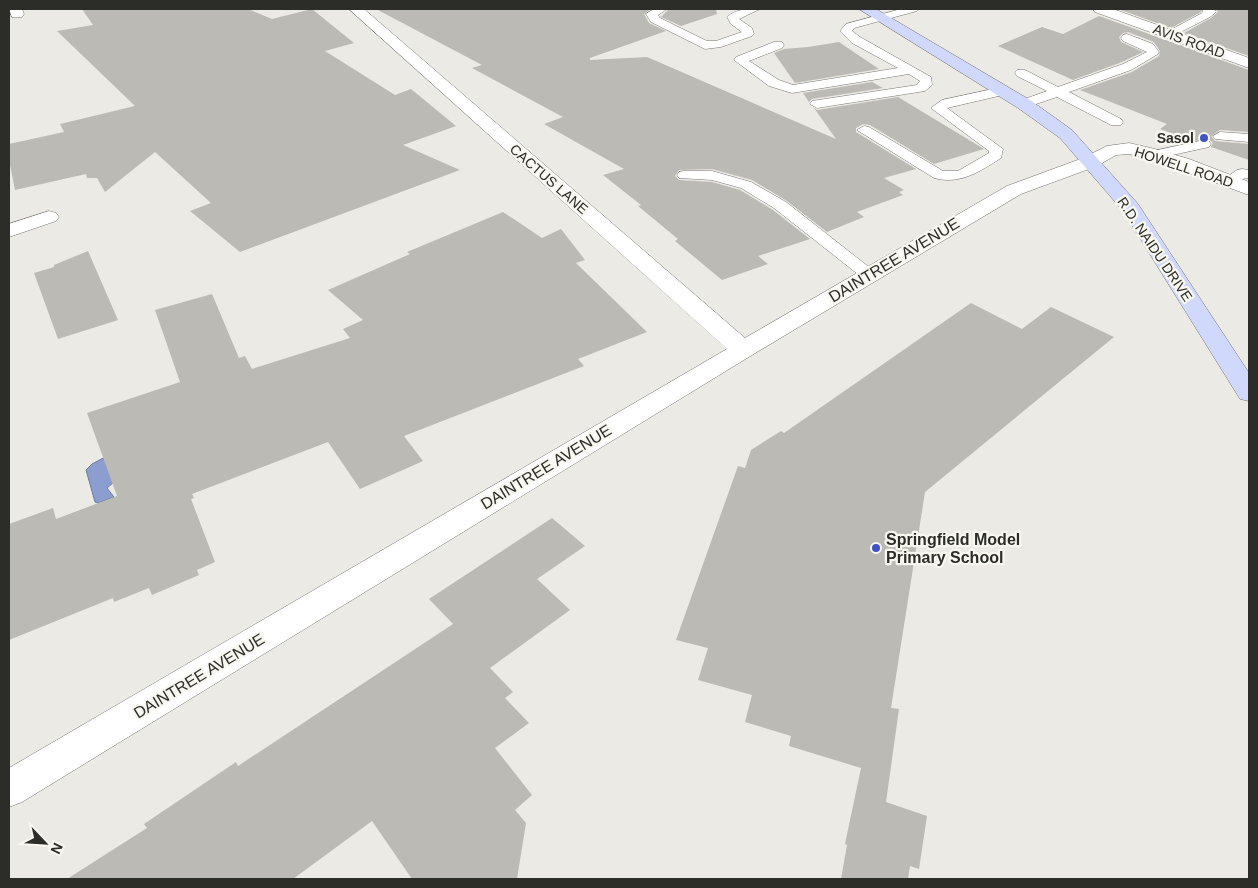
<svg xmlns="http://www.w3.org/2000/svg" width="1258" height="888" viewBox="0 0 1258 888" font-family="Helvetica,sans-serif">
  <rect width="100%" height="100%" fill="#ebeae4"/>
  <polygon fill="#8c9dcf" stroke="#6f7b9d" points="109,455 114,482 107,488 114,497 98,503 95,502 86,470 92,464"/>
  <g fill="#bbbab4">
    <polygon points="82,9 248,9 272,19 312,9 354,43 325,51 395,95 411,89 456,126 403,145 460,170 240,252 190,211 211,203 155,152 105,192 97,178 87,178 86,174 15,190 9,160 9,144 64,132 60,124 135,106 57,31 93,25"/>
    <polygon points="376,9 651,9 644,14 649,23 666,31 590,58 590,60 647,57 836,139 814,108 817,110 898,97 984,149 934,164 870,125 863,124 856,128 856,132 916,169 884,178 904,190 899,192 903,195 857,212 864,217 827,232 787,201 752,180 712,169 679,170 675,176 679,180 712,182 740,190 773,210 810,239 758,256 768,264 722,280 675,241 678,239 638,206 641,205 603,175 624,169 544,124 563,117 472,68 482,65"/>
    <polygon points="669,9 716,9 717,14 681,26 661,17"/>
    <polygon points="1118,9 1202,9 1201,12 1171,28"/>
    <polygon points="1216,9 1249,9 1249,56 1184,33 1211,18 1218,12"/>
    <polygon points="1099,16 1249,70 1249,132 1220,130 1211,136 1215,141 1249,144 1249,160 1211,147 1213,143 1209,139 1193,141 1160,129 1167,124 1080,90 1132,72 1159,56 1160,51 1154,42 1128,32 1123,33 1119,37 1121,42 1143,52 1122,62 1073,80 998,46 1042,27 1063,34"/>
    <polygon points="839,42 879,69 795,83 774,53 784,49 808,47"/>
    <polygon points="872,82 883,88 812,99 809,102 803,93"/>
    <polygon points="503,212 542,238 561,229 585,260 576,263 647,332 578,359 584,366 404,436 423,461 360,489 328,442 192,494 194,498 191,499 215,562 197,570 199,575 152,595 149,588 114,602 113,598 9,640 9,524 53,508 56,519 117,496 87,413 180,382 155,310 212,294 239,358 245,356 252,369 350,338 343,329 363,320 328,290 410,254 407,252"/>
    <polygon points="88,251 118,320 58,339 34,273 54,267 54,265"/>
    <polygon points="971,303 1022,329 1051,307 1114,337 925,492 891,708 899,709 886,802 927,816 919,869 910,866 908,879 841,879 847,845 845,844 861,768 789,746 791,736 745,722 752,695 698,680 708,648 676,640 738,466 745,468 751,450 781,431 784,433"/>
    <polygon points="552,518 585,546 537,579 570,610 490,668 513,692 505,698 529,723 495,748 532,795 515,810 526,823 517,879 412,879 372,821 293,879 67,879 147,828 144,824 236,762 238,766 453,624 429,599"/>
  </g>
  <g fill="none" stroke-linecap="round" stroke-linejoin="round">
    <g stroke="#75756f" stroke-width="1">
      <g id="lane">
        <path d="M654 9H667L658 15 660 18 707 41H716L742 32 731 24 727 17C736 9 749 8 760 9L739 19 752 28 754 34 752 36 721 47 705 49 651 22 646 14Z"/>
        <polygon points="901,9 919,9 917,11 854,28 852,31 860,37 931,77 932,85 925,91 817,108 810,104 812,101 917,85 920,81 909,74 792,93 769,86 734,60 736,57 774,42 782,42 784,45 782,48 749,61 779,80 793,85 898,68 852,43 840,31 846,24"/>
        <polygon points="1204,9 1214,9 1216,12 1210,17 1173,36 1169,38 1163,34 1202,13"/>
        <polygon points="1127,34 1153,44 1159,52 1158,54 1131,70 1069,92 1121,119 1123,122 1121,125 1111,125 1057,97 1024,108 1017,104 1019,101 1047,91 1017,76 1015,73 1017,70 1025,70 1058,87 1123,64 1147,52 1123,41 1121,38 1123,35"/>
        <path d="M1002 87 1007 88 1009 91 1007 94 947 108 1003 149 1001 158C979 172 960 185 934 178L857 130 864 126 869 127 943 171H958L989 153V151L931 108 942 100Z"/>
        <polygon points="1220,132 1249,134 1249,142 1215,139 1213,136"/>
        <polygon points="1204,140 1209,141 1211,144 1209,147 1154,159 1149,158 1147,155 1149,152"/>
        <path d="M1242 169 1249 170V178C1239 177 1234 188 1223 185L1220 182 1237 170Z"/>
        <polygon points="684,171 712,171 751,182 786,202 879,275 876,279 870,280 864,279 774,208 741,188 712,180 679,178 677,175 679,172"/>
      </g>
    </g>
    <g stroke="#75756f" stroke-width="1">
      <g id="street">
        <polygon points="9,9 22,9 24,14 22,17 12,17"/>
        <polygon points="349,9 364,9 745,338 1007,186 1083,158 1107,146 1129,143 1151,148 1189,159 1249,182 1249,195 1156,161 1129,154 1116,155 1097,166 1021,194 752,355 22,802 9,807 9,768 727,349"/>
        <polygon points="1093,9 1113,9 1249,58 1249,68 1095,12"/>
        <polygon points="49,211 56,213 59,217 56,221 9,237 9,224"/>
      </g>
    </g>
    <g stroke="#75756f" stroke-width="1">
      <polygon id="secondary" points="859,9 876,9 1030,100 1072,130 1138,204 1249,373 1249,401 1240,399 1123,211 1060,138 1018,108"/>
    </g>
    <use href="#lane" fill="#fff" fill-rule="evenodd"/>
    <use href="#street" fill="#fff" fill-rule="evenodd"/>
    <use href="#secondary" fill="#d0d9fc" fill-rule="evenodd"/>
  </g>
  <g fill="#3d53c6" stroke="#f8f8f1" stroke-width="2">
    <circle cx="1204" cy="138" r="5"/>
    <circle cx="876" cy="548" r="5"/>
  </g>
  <g text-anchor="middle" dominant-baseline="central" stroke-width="4.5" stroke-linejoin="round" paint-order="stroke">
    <g font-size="14" fill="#2c2c29" stroke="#f8f8f1">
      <text transform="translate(1189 41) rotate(20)">AVIS ROAD</text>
      <text transform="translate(1184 167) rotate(18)">HOWELL ROAD</text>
      <text transform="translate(549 179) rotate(41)">CACTUS LANE</text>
      <text transform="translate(1155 249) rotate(56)">R.D. NAIDU DRIVE</text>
    </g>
    <g font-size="14" font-weight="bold" fill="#2c2c29" stroke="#f8f8f1" text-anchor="end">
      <text x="1194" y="138">Sasol</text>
    </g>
    <g font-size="16" fill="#2c2c29" stroke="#f8f8f1">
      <text transform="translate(894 260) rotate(-31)">DAINTREE AVENUE</text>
      <text transform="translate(546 467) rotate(-31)">DAINTREE AVENUE</text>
      <text transform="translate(199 676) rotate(-31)">DAINTREE AVENUE</text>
    </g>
    <g font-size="16" font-weight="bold" fill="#2c2c29" stroke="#f8f8f1" text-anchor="start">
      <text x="886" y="539">Springfield Model<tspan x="886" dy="18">Primary School</tspan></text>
    </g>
  </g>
  <rect width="1258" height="888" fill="none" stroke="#2c2c29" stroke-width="20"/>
  <g transform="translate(45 843) rotate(115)" stroke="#f8f8f1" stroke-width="4" paint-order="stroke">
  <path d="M0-4L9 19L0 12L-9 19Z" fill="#2c2c29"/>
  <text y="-8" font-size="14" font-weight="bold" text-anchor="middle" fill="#2c2c29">N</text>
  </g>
</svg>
